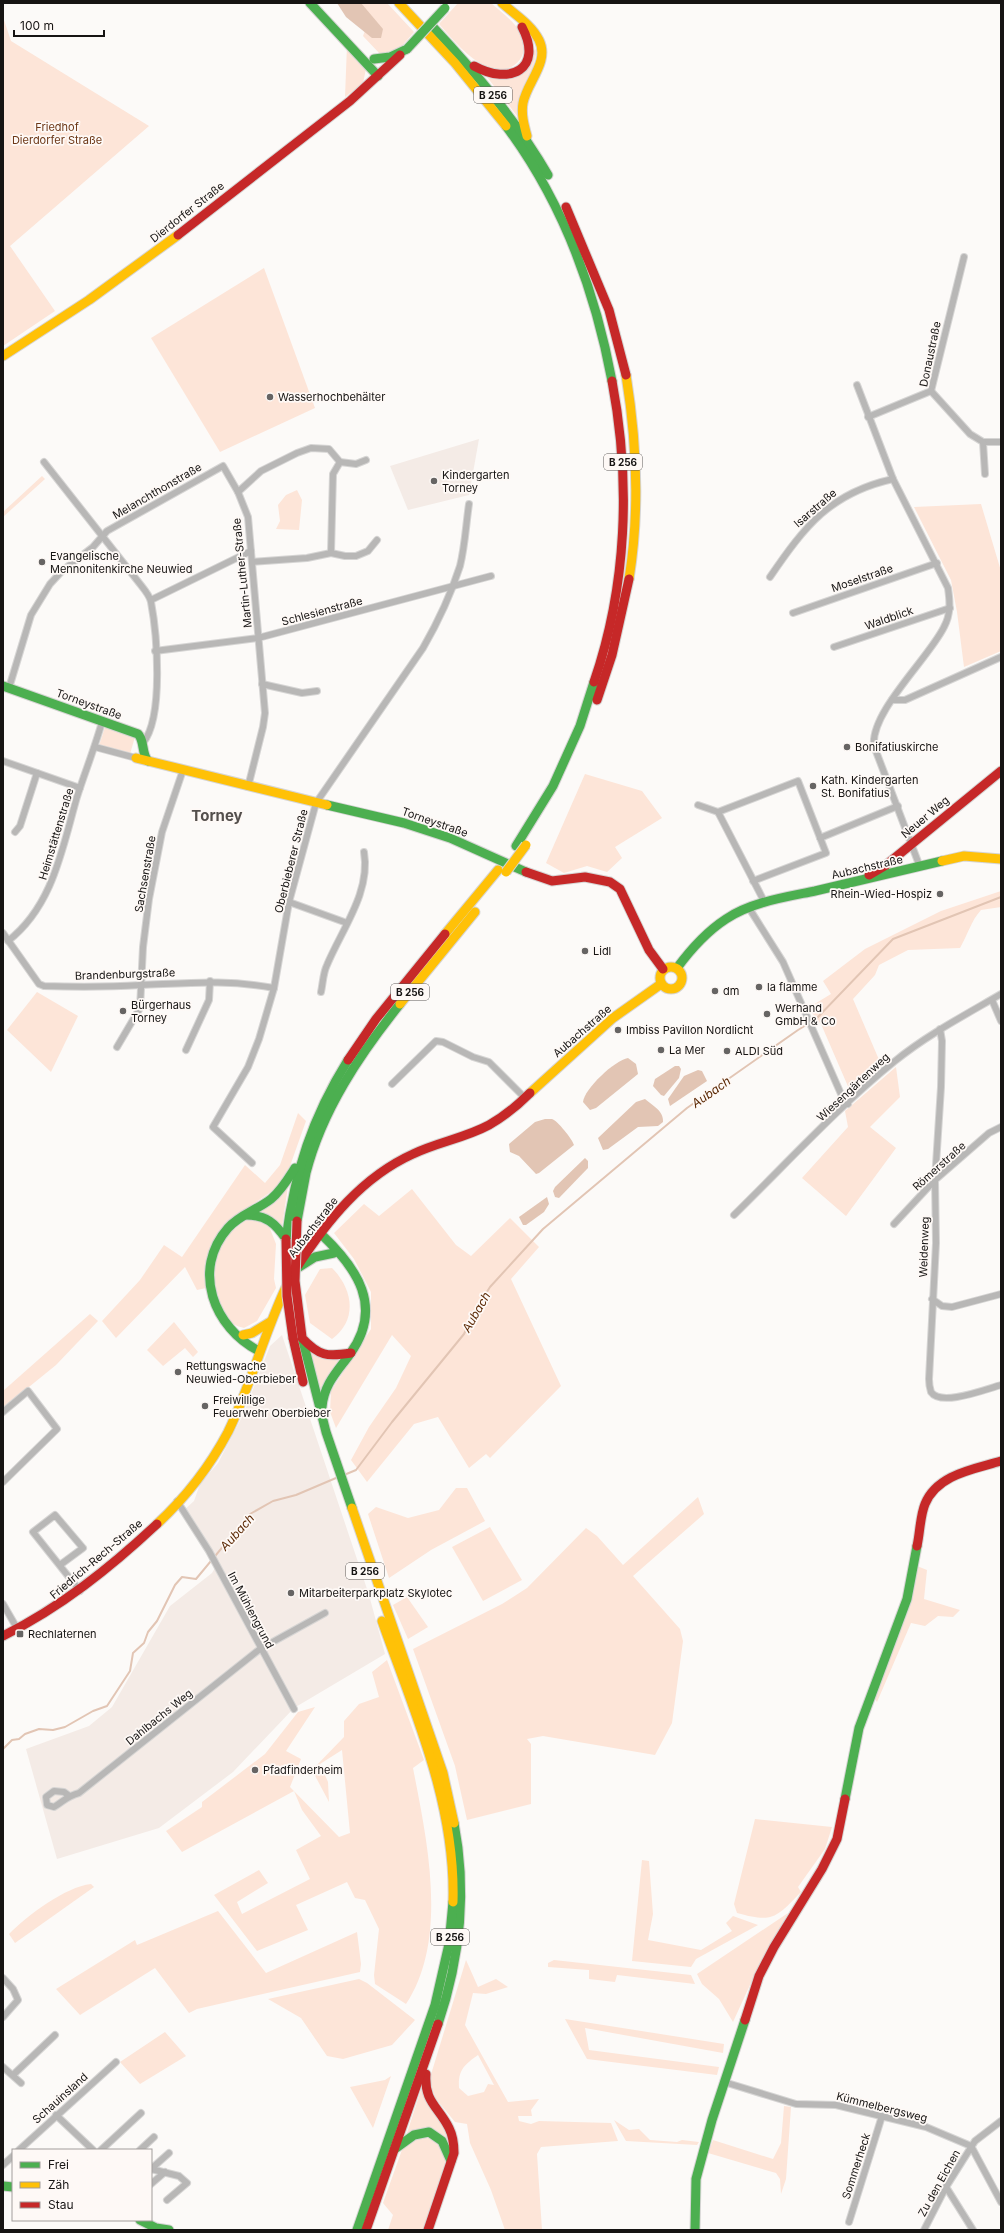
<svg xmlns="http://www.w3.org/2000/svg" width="1004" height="2233" viewBox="0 0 1004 2233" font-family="Inter,sans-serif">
  <rect width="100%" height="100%" fill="#fcfaf8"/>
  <g fill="#f4ebe6">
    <polygon points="479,439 469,495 408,510 390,466"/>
    <polygon points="282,1335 369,1595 385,1654 294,1708 233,1772 159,1828 57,1859 26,1749 89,1726 112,1707 170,1606 212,1573 216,1566 183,1511 194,1501 200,1484 218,1463 243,1415 270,1346"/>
  </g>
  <g fill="#fde5d8" fill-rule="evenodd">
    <polygon points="355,3 387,3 414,32 401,47 381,55 363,36 368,23"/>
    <path d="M458 3H491C501 12 515 22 521 34 533 57 509 78 487 67 468 58 453 40 439 24Z"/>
    <polygon points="3,17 11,41 149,126 10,246 55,311 3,346"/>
    <polygon points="347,45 366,69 363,83 345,97"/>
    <polygon points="538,47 520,120 487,77 506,78"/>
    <polygon points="264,268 315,408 220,452 151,338"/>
    <polygon points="42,476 45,479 3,517 3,512"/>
    <polygon points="297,490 302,500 299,530 276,529 280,521 278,505 286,495"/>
    <polygon points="981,504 1001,571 1001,651 964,667 957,612 951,580 914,507"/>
    <polygon points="105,727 135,737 130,754 99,746"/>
    <polygon points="585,774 642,791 662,818 615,847 622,858 607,872 587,866 564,873 546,863"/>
    <path d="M1001 891V907L981 910C971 921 968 934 960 948L908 950 879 965 875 975 853 999 880 1062 850 1091 821 1024 808 1008 831 994 823 981 865 949 941 911Z"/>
    <polygon points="37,992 78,1016 51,1072 7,1030"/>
    <polygon points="896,1067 900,1097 870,1127 896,1148 846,1216 802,1178 848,1127 845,1111"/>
    <polygon points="298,1113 306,1121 290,1166 275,1189 233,1218 206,1288 197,1290 185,1267 116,1338 102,1321 140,1280 164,1245 182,1257 245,1165 265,1183 280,1165"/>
    <polygon points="288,1186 282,1227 256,1212"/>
    <polygon points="412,1189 456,1245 471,1256 510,1218 539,1247 511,1279 561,1386 490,1458 486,1454 469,1468 438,1417 414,1424 367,1482 351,1460 369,1427 396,1388 411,1356 392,1335 336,1428 330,1412 331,1391 371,1329 371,1292 354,1259 334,1233 364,1204 379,1216"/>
    <path d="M249 1218 269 1226 276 1244 274 1279 276 1288 257 1321 244 1328C241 1327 236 1326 233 1324 211 1310 212 1266 220 1246 225 1235 239 1225 249 1218Z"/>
    <path d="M332 1268C353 1289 358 1320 332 1339L310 1323 305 1295 320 1269Z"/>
    <polygon points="90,1314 98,1321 56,1365 3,1408 3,1391"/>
    <polygon points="174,1322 198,1352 193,1357 185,1348 163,1366 147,1350"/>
    <polygon points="309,1351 345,1356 321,1391"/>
    <polygon points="456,1488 467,1488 485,1521 431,1550 389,1578 368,1514 376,1507 408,1518 439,1510"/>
    <polygon points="698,1497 704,1514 633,1576 680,1629 683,1641 672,1723 655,1755 543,1736 527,1739 531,1744 531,1804 467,1820 455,1766 413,1649 502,1604 527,1588 586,1528 597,1536 623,1565"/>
    <polygon points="490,1527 522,1580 483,1601 452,1547"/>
    <polygon points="917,1566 927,1570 924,1599 960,1610 953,1617 938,1616 925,1626 911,1623 877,1702 875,1699 911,1603"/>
    <polygon points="407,1597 428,1627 408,1639 393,1605"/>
    <path d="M387 1660 424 1760 413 1768C427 1840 449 1939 406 2004L375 1984 374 1975 379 1929 365 1900 355 1898 347 1882 296 1905 308 1930 257 1951 214 1895 259 1870 268 1883 237 1902 242 1914 310 1879 296 1850 321 1836 302 1810 294 1791 182 1852 166 1831 202 1807V1802L265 1754 298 1712 315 1707 286 1751 301 1759 290 1787 339 1837 350 1833 342 1750 320 1764 328 1782 329 1802 312 1770 344 1737V1721L359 1704 379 1697 372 1672Z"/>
    <path d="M755 1819 832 1827 825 1849 798 1887 801 1892C776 1918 773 1923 737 1913L734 1904Z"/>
    <polygon points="642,1860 649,1861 653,1914 648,1940 701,1950 732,1931 726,1923 733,1916 758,1925 696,1959 691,1967 632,1961"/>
    <path d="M91 1884 94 1887 15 1943 9 1934C28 1915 65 1887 91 1884Z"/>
    <polygon points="218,1911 266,1973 357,1932 361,1964 360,1972 197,2009 189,2013 155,1968 80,2015 56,1989 135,1940 137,1945"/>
    <polygon points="788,1913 755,1974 733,2022 719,1999 702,1984 697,1974"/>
    <path d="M466 1960 478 1987 496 1979 508 1987 486 1994 473 1993 465 2025 508 2102 539 2099 531 2110 532 2116H518L519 2121 531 2124 539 2121 611 2123 618 2141 541 2147 537 2154 542 2230H505L491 2190 470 2143 467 2124 455 2122 436 2099 429 2081ZM478 2055 494 2085 488 2084 484 2092 468 2096 459 2088C458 2070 464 2065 478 2055Z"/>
    <polygon points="554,1960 691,1975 695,1984 617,1975 615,1982 589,1979 589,1970 548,1967 548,1963"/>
    <polygon points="359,1979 367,1983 415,2020 392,2045 343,2059 327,2056 301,2018 268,1999"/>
    <polygon points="565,2019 724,2044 723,2053 585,2028 589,2050 719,2067 717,2075 587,2059"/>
    <polygon points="165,2032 186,2056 140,2084 120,2062"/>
    <polygon points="391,2076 373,2128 350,2087 385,2080"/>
    <polygon points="421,2090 443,2120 452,2147 444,2137 407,2133"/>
    <polygon points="784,2106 791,2107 786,2179 781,2194 780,2179 776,2173 708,2153 713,2140 773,2159 781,2143"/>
    <polygon points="614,2120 629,2130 639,2129 650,2140 677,2142 682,2140 699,2142 697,2145 626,2141"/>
    <polygon points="420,2135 438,2139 446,2163 423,2230 388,2230 393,2215 383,2203 403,2147"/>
  </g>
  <g fill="#e2c5b4">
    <polygon points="337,3 361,3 383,29 381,38 372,38 346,17"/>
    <path d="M628 1058 636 1064 638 1074 596 1108 590 1110 583 1102C584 1089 615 1060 628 1058Z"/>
    <polygon points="675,1066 679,1066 681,1069 679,1078 664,1096 661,1095 653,1086 655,1079"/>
    <polygon points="698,1070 702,1071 707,1081 670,1106 668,1099 684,1076"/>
    <path d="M645 1099C653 1106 664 1111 663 1122L658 1126 638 1127 608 1149 603 1150 598 1138 636 1102Z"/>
    <path d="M545 1119C546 1119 551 1119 552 1119 557 1120 573 1140 574 1145L539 1173 536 1174 519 1156 510 1152 509 1144 535 1122Z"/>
    <polygon points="585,1158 588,1161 588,1168 559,1198 555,1197 553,1191 555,1187"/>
    <polygon points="547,1197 549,1204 544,1212 526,1225 523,1225 519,1217"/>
  </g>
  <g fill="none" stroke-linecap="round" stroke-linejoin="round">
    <g stroke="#e2c5b4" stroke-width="2">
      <polyline points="344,1475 356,1470 392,1422 464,1334 476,1309 490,1287 543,1229 687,1108 798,1030 816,1019 893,939 1001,897"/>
      <polyline points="3,1749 12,1740 19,1739 25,1734 39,1729 53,1730 65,1727 93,1711 107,1706 130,1671 133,1653 144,1643 148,1632 157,1621 175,1585 182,1577 196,1579 250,1514 273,1501 296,1495 336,1478"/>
    </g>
    <g stroke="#d6d5d4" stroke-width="8">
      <g id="street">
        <path d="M857 385 893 479 948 588C950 602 951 614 944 627 929 658 870 712 874 746L920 867"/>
        <polyline points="931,391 964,257"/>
        <polyline points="931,391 970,434 983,442 1001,442"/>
        <polyline points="868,417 931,391"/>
        <polyline points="983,442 985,474"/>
        <path d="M44 462 140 584C144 589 150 596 151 602 157 634 164 717 143 743"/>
        <polyline points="238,492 261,471 297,453 311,448 329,449 340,462 356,464 366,460"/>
        <polyline points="331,553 333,474 340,462"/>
        <polyline points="252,562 307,558 331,553 345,556 356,556 368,551 377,540"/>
        <path d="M770 577C805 526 830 493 893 479"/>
        <polyline points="151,600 251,551"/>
        <polyline points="793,613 937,563"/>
        <polyline points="834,647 950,608"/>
        <polyline points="155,651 258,638 491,576"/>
        <polyline points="262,684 302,693 317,691"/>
        <polyline points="9,688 31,615 50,584 62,571 93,547 107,531 223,466 238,492 248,517 265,713 263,727 248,787"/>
        <polyline points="892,700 905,700 1001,657"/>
        <polyline points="95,747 136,758"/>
        <polyline points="3,761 80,788"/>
        <polyline points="698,805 718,812 765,903"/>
        <polyline points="718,812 798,781 826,853 753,881"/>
        <polyline points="15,832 20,826 37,773"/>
        <polyline points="820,838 898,806"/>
        <polyline points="289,902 347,923"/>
        <polyline points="749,908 783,962 841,1094 848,1104"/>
        <path d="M3 933 39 984 44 986C76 987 109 987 141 985 189 983 226 979 274 988"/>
        <path d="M8 941C53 906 62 849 77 797 85 772 95 747 102 722"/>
        <path d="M321 992C323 983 323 973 327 965 342 929 371 892 364 852"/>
        <polyline points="992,1000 1001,1021"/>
        <path d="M940 1029 942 1041 941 1087 935 1180 936 1243 929 1379C929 1383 930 1389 931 1392 941 1407 986 1389 1001 1385"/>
        <polyline points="117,1047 140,1008 143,947 149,899 162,832 183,770"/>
        <polyline points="186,1050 209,1000 210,981"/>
        <polyline points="392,1084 436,1041 443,1042 473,1057 489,1062 525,1098"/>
        <path d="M252 1163 213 1127 248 1067 259 1039 274 988 289 902 316 803 423 648C438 622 451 594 460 566 465 546 466 524 469 504"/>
        <path d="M734 1215C787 1163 838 1107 895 1061 927 1035 965 1015 1001 994"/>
        <polyline points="894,1224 935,1180 989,1133 1001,1127"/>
        <polyline points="932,1299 942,1306 952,1307 1001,1294"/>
        <polyline points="3,1412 28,1391 57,1429 3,1482"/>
        <polyline points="177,1501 209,1551 294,1709"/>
        <polyline points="60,1565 83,1548 55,1515 33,1532 80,1591"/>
        <polyline points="3,1604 18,1630"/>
        <path d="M68 1795 64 1792 54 1791 46 1797 47 1805 54 1807C64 1801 67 1796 79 1793L260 1649 325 1613"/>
        <polyline points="3,1978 13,1989 18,2000 3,2017"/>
        <polyline points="3,2067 21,2083"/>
        <polyline points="13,2075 55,2035"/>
        <polyline points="724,2082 796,2104 836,2105 926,2127 971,2146 1001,2202"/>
        <polyline points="56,2115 93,2150"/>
        <polyline points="19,2150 116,2062"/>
        <polyline points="101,2150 141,2113"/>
        <polyline points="140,2150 154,2137"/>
        <polyline points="3,2165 13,2156"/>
        <polyline points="151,2169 179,2176 187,2183 167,2200"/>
        <polyline points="151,2169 169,2153"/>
        <polyline points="151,2184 165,2172"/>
        <polyline points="946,2187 973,2230"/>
        <polyline points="849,2222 882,2116"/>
        <polyline points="924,2230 946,2187 975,2141 1001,2121"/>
      </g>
    </g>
    <g stroke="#d6d5d4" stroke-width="11">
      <g id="fast">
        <polyline points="310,3 378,76"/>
        <path d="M433 27C476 73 516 120 548 175"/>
        <polyline points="374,59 390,57 407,49"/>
        <path d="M506 126C562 201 595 290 612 381"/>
        <path d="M3 686 138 734C145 741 141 753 148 761"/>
        <polyline points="327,805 404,823 450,838 526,872"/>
        <polyline points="516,846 553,786 580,726 594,682"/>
        <path d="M677 968C691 949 706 932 726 919 751 902 786 897 815 891 857 881 900 871 942 861"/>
        <path d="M246 1215C266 1215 275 1223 286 1239"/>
        <path d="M297 1221C300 1205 303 1189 306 1173 322 1110 360 1054 400 1004"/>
        <path d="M321 1234C357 1268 384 1307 350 1354 337 1372 324 1384 322 1407"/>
        <path d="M286 1239C295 1171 312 1118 348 1060"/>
        <polyline points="296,1269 315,1257 334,1253"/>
        <polyline points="302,1337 326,1432 352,1508"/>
        <path d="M259 1351C214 1328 191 1270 228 1228 239 1215 257 1210 271 1199 281 1191 288 1179 295 1168"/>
        <polyline points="845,1799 859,1728 907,1599 917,1546"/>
        <path d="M438 2024C460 1959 467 1890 454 1823"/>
        <polyline points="396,2148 414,2135 429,2132 442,2141 451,2161"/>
        <polyline points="3,2186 13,2187"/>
        <polyline points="140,2220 156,2228 169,2230"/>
        <polyline points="357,2230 435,2005 449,1944 453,1902"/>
        <polyline points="695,2230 696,2179 712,2120 745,2020"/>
      </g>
    </g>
    <g stroke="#d6d5d4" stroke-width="11">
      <g id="slow">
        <polyline points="399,3 455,63 506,126"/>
        <path d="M502 3C514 14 531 24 539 40 550 62 527 82 523 103 521 114 524 125 527 136"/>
        <polyline points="3,356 89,300 178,235"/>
        <path d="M626 375C637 443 640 511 629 579"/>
        <polyline points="136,758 327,805"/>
        <polyline points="942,861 964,856 1001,859"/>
        <polyline points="445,934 498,870"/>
        <circle cx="671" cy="978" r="11"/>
        <polyline points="400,1004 475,912"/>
        <polyline points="530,1093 613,1018 661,984"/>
        <polyline points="243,1335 252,1333 270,1322"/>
        <polyline points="352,1508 443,1773 454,1823"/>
        <path d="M157 1524C185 1498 210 1466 228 1432 251 1385 264 1334 286 1287"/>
        <path d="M382 1621C414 1711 456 1804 453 1902"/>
      </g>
    </g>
    <g stroke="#d6d5d4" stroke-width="11">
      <g id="jam">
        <path d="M474 66C510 86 544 69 522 27"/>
        <polyline points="566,207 609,310 626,375"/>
        <polyline points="178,235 350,101 400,55"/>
        <path d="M594 682C627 586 631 481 612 381"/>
        <polyline points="597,700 612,655 629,579"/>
        <polyline points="526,872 552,881 585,877 610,882 620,889 649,950 663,969"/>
        <polyline points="869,875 886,865 1001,771"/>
        <polyline points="348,1060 376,1019 445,934"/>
        <path d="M297 1267C327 1221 362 1177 413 1154 438 1142 465 1138 489 1125 505 1116 518 1105 530 1093"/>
        <polyline points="293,1338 303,1382"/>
        <path d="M302 1338C319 1356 327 1357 351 1353"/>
        <path d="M917 1546C920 1533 920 1516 925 1504 937 1474 975 1469 1001 1461"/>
        <path d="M3 1636C61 1607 110 1568 157 1524"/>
        <polyline points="745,2020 759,1976 774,1947 822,1869 837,1839 845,1799"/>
        <path d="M426 2074C424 2102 438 2106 449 2128 453 2136 454 2144 454 2153L428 2230"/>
        <polyline points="366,2230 438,2024"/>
      </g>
    </g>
    <use href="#street" stroke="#b8b7b6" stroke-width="6"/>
    <use href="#fast" stroke="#4caf50" stroke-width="9"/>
    <use href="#slow" stroke="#ffc107" stroke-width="9"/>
    <use href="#jam" stroke="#c62828" stroke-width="9"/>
    <g stroke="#d6d5d4" stroke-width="11" stroke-linecap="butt">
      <polyline id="fast-bridge" points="407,49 445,8"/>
    </g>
    <g stroke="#d6d5d4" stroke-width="11" stroke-linecap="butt">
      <polyline id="slow-bridge" points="506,872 526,845"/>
    </g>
    <g stroke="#d6d5d4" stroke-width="11" stroke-linecap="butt">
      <g id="jam-bridge">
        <polyline points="297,1221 295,1281 302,1337"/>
        <polyline points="286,1239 287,1296 293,1338"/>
      </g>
    </g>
    <use href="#fast-bridge" stroke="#4caf50" stroke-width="9"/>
    <use href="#slow-bridge" stroke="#ffc107" stroke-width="9"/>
    <use href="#jam-bridge" stroke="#c62828" stroke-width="9"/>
  </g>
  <g fill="#666463" stroke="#fef9f6" stroke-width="1.5">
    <circle cx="270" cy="397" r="4"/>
    <circle cx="434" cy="481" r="4"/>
    <circle cx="42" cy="562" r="4"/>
    <circle cx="847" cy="747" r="4"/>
    <circle cx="813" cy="786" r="4"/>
    <circle cx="940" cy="894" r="4"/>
    <circle cx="585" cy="951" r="4"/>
    <circle cx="759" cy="987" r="4"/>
    <circle cx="715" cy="991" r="4"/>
    <circle cx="123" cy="1011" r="4"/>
    <circle cx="767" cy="1014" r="4"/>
    <circle cx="618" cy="1030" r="4"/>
    <circle cx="661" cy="1050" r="4"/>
    <circle cx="727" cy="1051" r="4"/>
    <circle cx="178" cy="1372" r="4"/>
    <circle cx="205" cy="1406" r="4"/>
    <circle cx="291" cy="1593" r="4"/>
    <rect x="16" y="1630" width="8" height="8" rx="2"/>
    <circle cx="255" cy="1770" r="4"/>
  </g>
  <g text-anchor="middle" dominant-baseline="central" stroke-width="3.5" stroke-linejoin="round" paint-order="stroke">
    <g fill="#fef9f6" stroke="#5c5957" stroke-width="1">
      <rect x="474" y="87" width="38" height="16" rx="3"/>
      <rect x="604" y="454" width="38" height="16" rx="3"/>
      <rect x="391" y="984" width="38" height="16" rx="3"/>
      <rect x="346" y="1563" width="38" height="16" rx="3"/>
      <rect x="431" y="1929" width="38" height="16" rx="3"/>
    </g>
    <g font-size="10" font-weight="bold" fill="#161413">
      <text x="493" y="95">B 256</text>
      <text x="623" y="462">B 256</text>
      <text x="410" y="992">B 256</text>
      <text x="365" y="1571">B 256</text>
      <text x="450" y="1937">B 256</text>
    </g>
    <g font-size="11" fill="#6d3817" stroke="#fef9f6">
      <text x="57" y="127">Friedhof<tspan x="57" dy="13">Dierdorfer Straße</tspan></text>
    </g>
    <g font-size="11" fill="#161413" stroke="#fef9f6">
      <text transform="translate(187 212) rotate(-38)">Dierdorfer Straße</text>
      <text transform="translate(930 354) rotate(-78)">Donaustraße</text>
      <text transform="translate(157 491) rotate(-30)">Melanchthonstraße</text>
      <text transform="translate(815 508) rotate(-41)">Isarstraße</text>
      <text transform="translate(242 573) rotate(-96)">Martin-Luther-Straße</text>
      <text transform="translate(862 578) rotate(-19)">Moselstraße</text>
      <text transform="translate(322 611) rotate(-15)">Schlesienstraße</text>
      <text transform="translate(889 618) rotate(-19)">Waldblick</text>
      <text transform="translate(89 704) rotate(20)">Torneystraße</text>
      <text transform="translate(925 817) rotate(-40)">Neuer Weg</text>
      <text transform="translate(435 822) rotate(19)">Torneystraße</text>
      <text transform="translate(56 834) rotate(-73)">Heimstättenstraße</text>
      <text transform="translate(291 861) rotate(-76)">Oberbieberer Straße</text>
      <text transform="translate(867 867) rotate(-13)">Aubachstraße</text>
      <text transform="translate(145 874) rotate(-80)">Sachsenstraße</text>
      <text transform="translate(125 974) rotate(-2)">Brandenburgstraße</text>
      <text transform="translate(582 1031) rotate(-41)">Aubachstraße</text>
      <text transform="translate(853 1087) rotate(-43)">Wiesengärtenweg</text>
      <text transform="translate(939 1166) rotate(-42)">Römerstraße</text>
      <text transform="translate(313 1227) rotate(-52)">Aubachstraße</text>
      <text transform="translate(924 1247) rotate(-88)">Weidenweg</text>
      <text transform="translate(96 1559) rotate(-40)">Friedrich-Rech-Straße</text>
      <text transform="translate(251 1610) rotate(62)">Im Mühlengrund</text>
      <text transform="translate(159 1717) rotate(-39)">Dahlbachs Weg</text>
      <text transform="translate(60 2098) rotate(-42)">Schauinsland</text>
      <text transform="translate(882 2107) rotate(14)">Kümmelbergsweg</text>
      <text transform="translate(856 2166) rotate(-72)">Sommerheck</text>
      <text transform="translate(939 2183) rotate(-61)">Zu den Eichen</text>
    </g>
    <g font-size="11" fill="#161413" stroke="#fef9f6" text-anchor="start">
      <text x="278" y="397">Wasserhochbehälter</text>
      <text x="442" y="475">Kindergarten<tspan x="442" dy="13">Torney</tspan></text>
      <text x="50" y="556">Evangelische<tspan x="50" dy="13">Mennonitenkirche Neuwied</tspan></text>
      <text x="855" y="747">Bonifatiuskirche</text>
      <text x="821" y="780">Kath. Kindergarten<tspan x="821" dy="13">St. Bonifatius</tspan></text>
      <text x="932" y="894" text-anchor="end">Rhein-Wied-Hospiz</text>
      <text x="593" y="951">Lidl</text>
      <text x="767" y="987">la flamme</text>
      <text x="723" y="991">dm</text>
      <text x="131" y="1005">Bürgerhaus<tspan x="131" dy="13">Torney</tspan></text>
      <text x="775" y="1008">Werhand<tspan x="775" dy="13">GmbH &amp; Co</tspan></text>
      <text x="626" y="1030">Imbiss Pavillon Nordlicht</text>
      <text x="669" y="1050">La Mer</text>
      <text x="735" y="1051">ALDI Süd</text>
      <text x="186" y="1366">Rettungswache<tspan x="186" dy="13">Neuwied-Oberbieber</tspan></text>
      <text x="213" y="1400">Freiwillige<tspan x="213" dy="13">Feuerwehr Oberbieber</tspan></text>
      <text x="299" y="1593">Mitarbeiterparkplatz Skylotec</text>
      <text x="28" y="1634">Rechlaternen</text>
      <text x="263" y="1770">Pfadfinderheim</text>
    </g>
    <g font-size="12" font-style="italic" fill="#5b2804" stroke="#fef9f6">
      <text transform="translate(711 1092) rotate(-35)">Aubach</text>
      <text transform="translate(476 1312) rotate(-60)">Aubach</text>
      <text transform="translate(237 1532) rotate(-48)">Aubach</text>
    </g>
    <g font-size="15" font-weight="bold" fill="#544f4c" stroke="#fef9f6">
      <text x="217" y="815">Torney</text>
    </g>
  </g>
  <rect width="1004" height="2233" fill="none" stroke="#161413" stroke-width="8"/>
  <rect x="12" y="2149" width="140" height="72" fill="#fef9f6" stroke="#a19d9b"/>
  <rect x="20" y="2162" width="20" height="6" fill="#4caf50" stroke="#a19d9b"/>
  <text x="48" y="2169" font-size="12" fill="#161413">Frei</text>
  <rect x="20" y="2182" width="20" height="6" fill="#ffc107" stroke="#a19d9b"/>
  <text x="48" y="2189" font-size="12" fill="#161413">Zäh</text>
  <rect x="20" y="2202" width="20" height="6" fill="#c62828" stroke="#a19d9b"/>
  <text x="48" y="2209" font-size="12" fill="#161413">Stau</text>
  <path d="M14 30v6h90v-6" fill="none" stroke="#161413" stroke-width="2"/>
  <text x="20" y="30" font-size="12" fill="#161413" stroke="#fef9f6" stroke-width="3" paint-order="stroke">100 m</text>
</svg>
